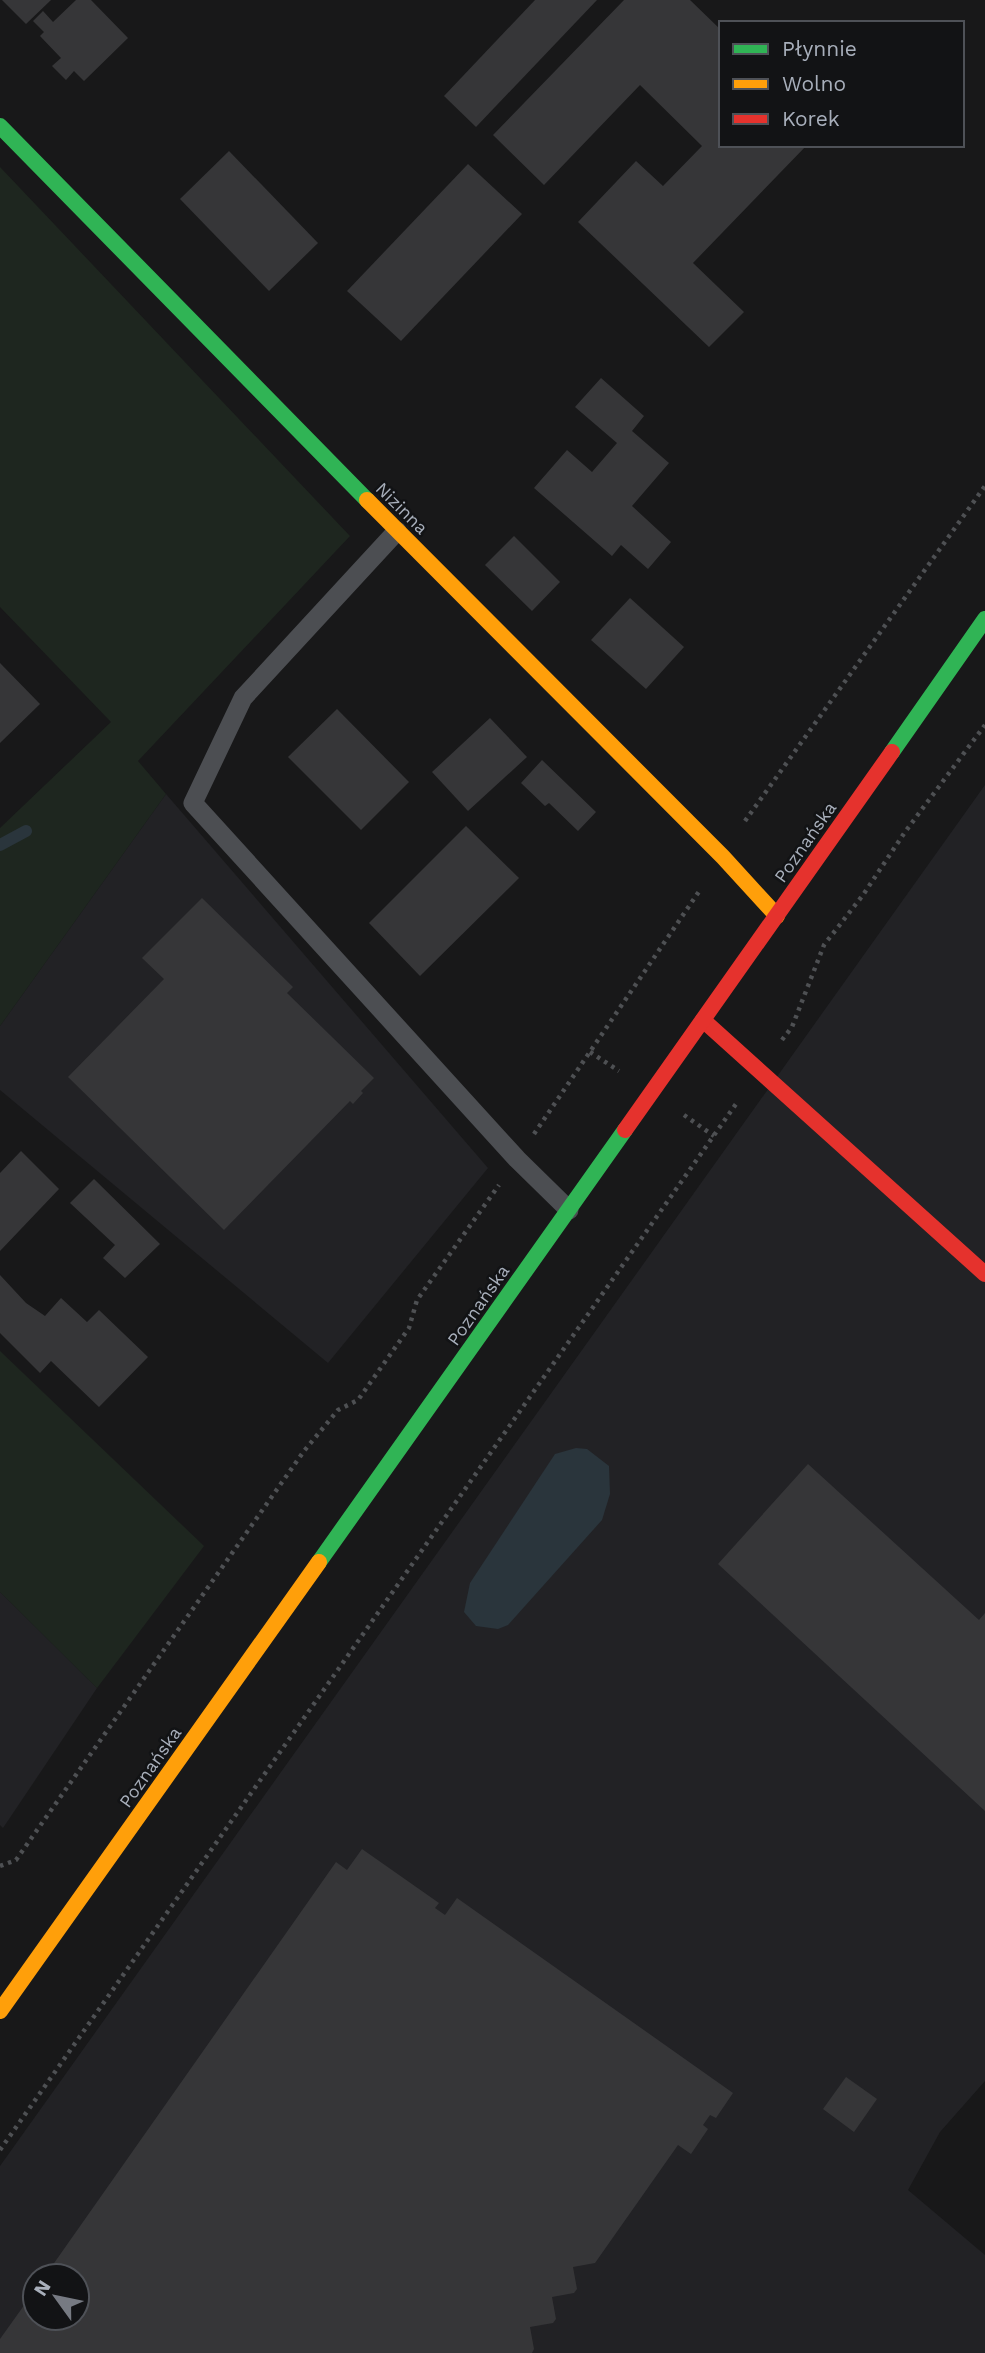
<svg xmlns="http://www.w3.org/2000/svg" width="985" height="2353" viewBox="0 0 985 2353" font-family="'Work Sans',sans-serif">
  <rect width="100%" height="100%" fill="#181819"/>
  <g fill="#222225" fill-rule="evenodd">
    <path d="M985 785V2081L940 2132 908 2190 985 2255V2353H0V2166ZM35 2276H77V2318H35Z"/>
    <polygon points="166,794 488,1168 328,1363 0,1090 0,1026"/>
    <polygon points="0,1592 97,1688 3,1828 0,1825"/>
  </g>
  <g fill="#1e261f">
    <polygon points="0,167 350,536 138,761 166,794 0,1026 0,828 111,722 0,607"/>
    <polygon points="0,1351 204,1546 97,1688 0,1592"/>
  </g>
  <polygon fill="#2a353c" points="576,1448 587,1449 609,1466 610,1494 602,1520 508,1625 498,1629 476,1626 464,1612 470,1583 555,1454"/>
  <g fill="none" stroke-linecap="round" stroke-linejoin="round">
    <polyline stroke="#2a353c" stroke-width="12" points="0,845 26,831"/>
  </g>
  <g fill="#363638">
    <polygon points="2,0 51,0 26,24"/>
    <polygon points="76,0 91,0 128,38 84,81 74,71 66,80 52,66 61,58 40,36 44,32 33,21 43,11 53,22"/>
    <polygon points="535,0 597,0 476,127 444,96"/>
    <polygon points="624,0 690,0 721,30 721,145 807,145 693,263 744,312 709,347 578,222 636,161 663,186 702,146 640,85 544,185 493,135"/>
    <polygon points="229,151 318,243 269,291 180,199"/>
    <polygon points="468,164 522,214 401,341 347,291"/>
    <polygon points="601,378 644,416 632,431 669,463 632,506 671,542 648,569 621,545 612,556 534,488 567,450 592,472 617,443 575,407"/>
    <polygon points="514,536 560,582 532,611 485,565"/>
    <polygon points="630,598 684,647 646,689 591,640"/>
    <polygon points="0,663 40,704 0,743"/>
    <polygon points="337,709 409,782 361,830 288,757"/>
    <polygon points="490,718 527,757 468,811 432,772"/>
    <polygon points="542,760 596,812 578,831 549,803 545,806 521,783"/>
    <polygon points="466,826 519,878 420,976 369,923"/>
    <polygon points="202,898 293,987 287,993 374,1078 361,1091 363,1093 353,1104 350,1101 224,1230 68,1077 164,979 142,958"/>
    <polygon points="21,1151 59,1189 0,1251 0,1173"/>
    <polygon points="94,1179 160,1244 125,1278 103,1258 115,1245 70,1203"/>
    <polygon points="0,1275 26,1303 45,1316 61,1298 87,1322 99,1310 148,1357 99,1407 51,1361 40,1373 0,1333"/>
    <polygon points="808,1464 979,1620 985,1613 985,1811 718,1564"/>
    <polygon points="362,1849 439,1903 435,1908 445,1915 457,1898 733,2093 716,2118 710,2115 703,2125 708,2129 691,2154 678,2145 595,2263 573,2267 577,2289 574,2293 552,2297 556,2319 553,2323 530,2327 534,2349 532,2353 0,2353 0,2339 35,2290 35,2318 77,2318 77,2276 45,2276 336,1862 347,1870"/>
    <polygon points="846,2077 877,2099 854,2132 823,2109"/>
  </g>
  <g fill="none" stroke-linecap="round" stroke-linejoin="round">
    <g stroke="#4e5053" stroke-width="4.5" stroke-dasharray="3.5 5" stroke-linecap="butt">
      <polyline points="745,821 985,486"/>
      <polyline points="782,1040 792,1027 824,945 863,895 905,832 985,725"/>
      <polyline points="590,1052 619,1071"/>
      <polyline points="684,1115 714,1136"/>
      <polyline points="534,1134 700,890"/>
      <polyline points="0,1866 16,1860 304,1451 338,1410 358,1400 409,1328 417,1300 499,1185"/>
      <polyline points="0,2150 736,1104"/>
    </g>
    <polyline stroke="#4c4e52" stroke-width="19" points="397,531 243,698 193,803 517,1159 569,1210"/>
    <g stroke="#30b455" stroke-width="16">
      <polyline points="0,126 367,500"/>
      <polyline points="892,752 985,619"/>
      <polyline points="319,1562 625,1130"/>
    </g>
    <g stroke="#ff9f0a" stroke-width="16">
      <polyline points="367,500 723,857 777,916"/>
      <polyline points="0,2011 319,1562"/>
    </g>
    <g stroke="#e5322d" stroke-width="16">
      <polyline points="703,1020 985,1274"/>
      <polyline points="625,1130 892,752"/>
    </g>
  </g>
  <g text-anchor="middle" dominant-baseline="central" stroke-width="5" stroke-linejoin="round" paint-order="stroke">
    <g font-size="18" fill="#a8afbb" stroke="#121315">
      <text transform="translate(402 508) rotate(45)">Nizinna</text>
      <text transform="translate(805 842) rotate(-55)">Poznańska</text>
      <text transform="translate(478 1305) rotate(-55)">Poznańska</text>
      <text transform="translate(150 1767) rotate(-55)">Poznańska</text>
    </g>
  </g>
  <rect x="719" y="21" width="245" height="126" fill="#121315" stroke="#4e5157" stroke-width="2"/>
  <rect x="733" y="44" width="35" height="10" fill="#30b455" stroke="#4e5157" stroke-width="2"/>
  <text x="782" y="56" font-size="21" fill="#a8afbb">Płynnie</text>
  <rect x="733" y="79" width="35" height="10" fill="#ff9f0a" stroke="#4e5157" stroke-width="2"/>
  <text x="782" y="91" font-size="21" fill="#a8afbb">Wolno</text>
  <rect x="733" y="114" width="35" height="10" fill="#e5322d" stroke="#4e5157" stroke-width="2"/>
  <text x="782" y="126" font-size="21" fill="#a8afbb">Korek</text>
  <g transform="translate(56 2297) rotate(303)"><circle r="33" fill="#121315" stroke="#4e5157" stroke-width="2"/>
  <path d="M0-5L12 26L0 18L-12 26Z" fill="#767a82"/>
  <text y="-10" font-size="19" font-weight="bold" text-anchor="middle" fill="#a8afbb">N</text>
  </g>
</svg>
